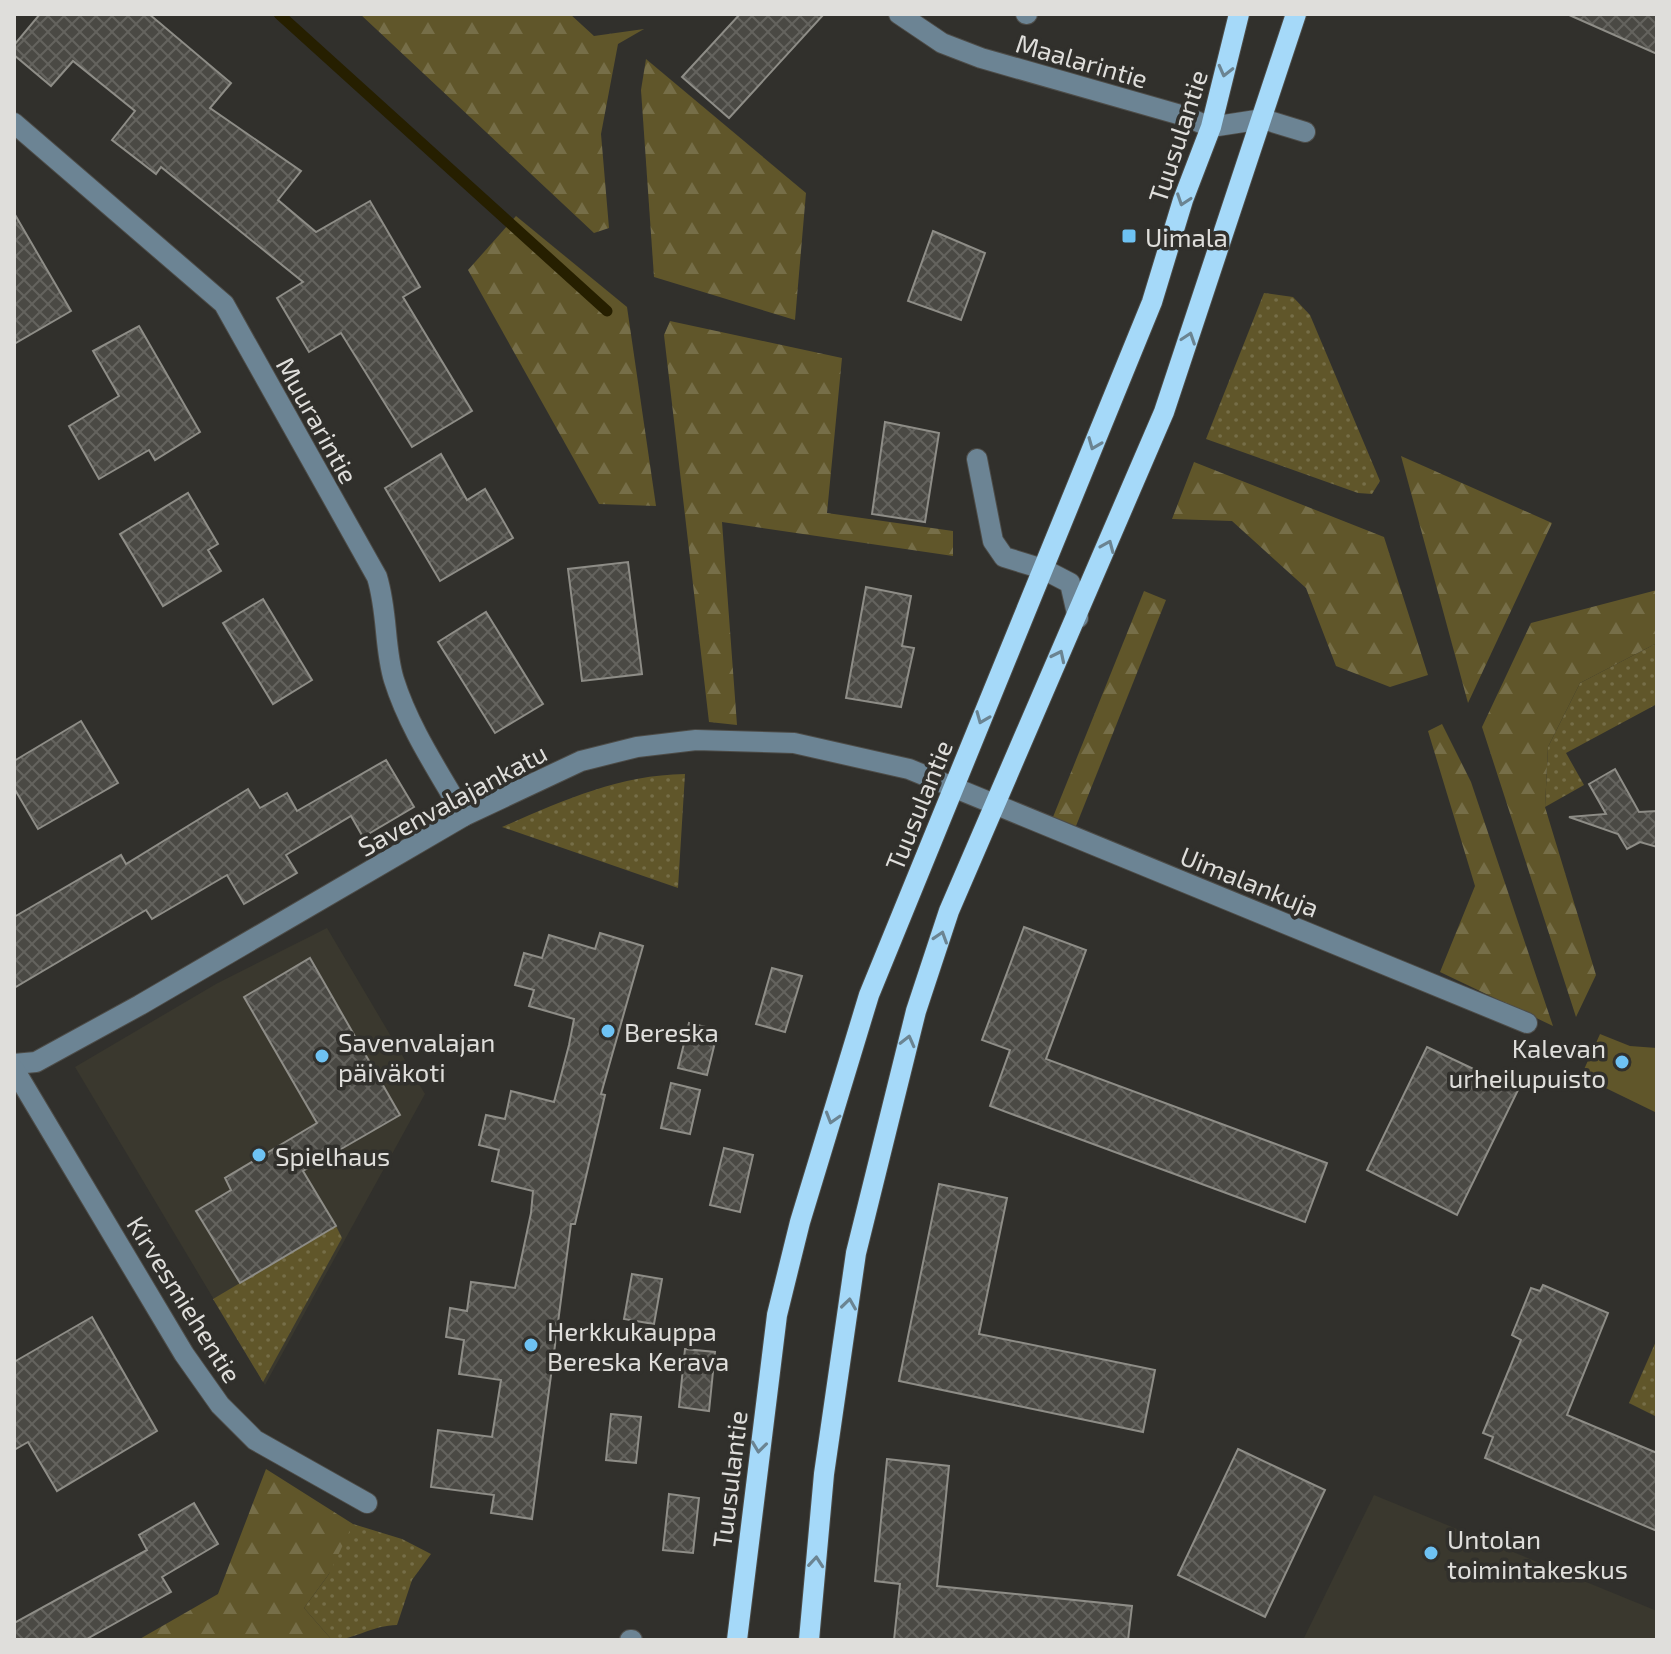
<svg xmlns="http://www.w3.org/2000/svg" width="1671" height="1654" viewBox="0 0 1671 1654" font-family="'Exo 2',sans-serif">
  <defs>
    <pattern id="grass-dots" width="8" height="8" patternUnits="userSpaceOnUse" patternTransform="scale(2)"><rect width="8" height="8" fill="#60562a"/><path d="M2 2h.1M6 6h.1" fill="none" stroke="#766e48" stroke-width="1.8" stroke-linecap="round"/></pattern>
    <pattern id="forest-firs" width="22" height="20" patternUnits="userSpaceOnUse" patternTransform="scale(2)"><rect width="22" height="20" fill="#60562a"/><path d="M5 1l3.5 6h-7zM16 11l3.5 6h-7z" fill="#766e48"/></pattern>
    <pattern id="building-cross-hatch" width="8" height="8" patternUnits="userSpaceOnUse" patternTransform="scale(2)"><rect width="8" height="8" fill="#4a4944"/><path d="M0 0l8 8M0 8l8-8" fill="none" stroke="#64635e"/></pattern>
  </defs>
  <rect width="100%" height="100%" fill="#31302c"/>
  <g fill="#3a382e">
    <polygon points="327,928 425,1094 265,1385 75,1067 216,984"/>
    <polygon points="1374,1495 1657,1611 1657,1640 1303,1640"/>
  </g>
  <g fill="url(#grass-dots)">
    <polygon points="1264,293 1293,297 1310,315 1380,481 1372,494 1358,493 1206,439"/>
    <polygon points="1657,643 1657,704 1566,753 1584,785 1545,807 1548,747 1580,683"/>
    <path d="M685 774 678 888 502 827C562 801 618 775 685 774Z"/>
    <polygon points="336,1226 342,1238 263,1382 213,1299"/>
    <polygon points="1657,1339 1657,1417 1629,1403"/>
    <path d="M353 1524 402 1539 431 1554 412 1580 397 1625C373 1625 354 1640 332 1640L304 1608 329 1574 340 1528Z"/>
  </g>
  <g fill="url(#forest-firs)">
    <polygon points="360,14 570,14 594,36 644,29 618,44 601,134 609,228 594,233"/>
    <polygon points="646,59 806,193 795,320 654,277 641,90"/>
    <polygon points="516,216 627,307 656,506 599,504 468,270"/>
    <polygon points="670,321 842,358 827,513 953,531 953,556 722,522 737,725 709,722 664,335"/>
    <polygon points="1401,456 1552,523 1468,703"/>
    <polygon points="1194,462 1384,537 1428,675 1390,687 1336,666 1306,588 1232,521 1172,519"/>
    <polygon points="1657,590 1657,643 1580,683 1548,747 1545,807 1596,975 1576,1017 1482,727 1531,623"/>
    <polygon points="1144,591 1166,600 1076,826 1053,817"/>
    <polygon points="1442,724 1471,782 1553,1026 1440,972 1475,886 1428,731"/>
    <polygon points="266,1469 353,1524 329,1574 304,1608 332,1640 138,1640 218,1594"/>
  </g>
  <polygon fill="#60562a" points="1600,1034 1630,1046 1657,1048 1657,1113 1581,1076"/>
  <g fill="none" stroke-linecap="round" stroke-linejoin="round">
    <polyline stroke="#261f00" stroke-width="11" points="279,14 607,311"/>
  </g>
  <g fill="url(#building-cross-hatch)" stroke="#8e8d87" stroke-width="2">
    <polygon points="40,14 149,14 231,83 210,108 301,171 278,200 316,232 370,201 420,287 403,297 472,411 412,447 341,333 309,352 277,298 303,282 161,167 156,174 112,140 135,111 73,61 51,86 14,55 14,45"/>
    <polygon points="740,14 824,14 729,118 682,77"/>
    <polygon points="1567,14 1657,14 1657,54"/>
    <polygon points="14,213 71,311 14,344"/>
    <polygon points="933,231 985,253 961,320 908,301"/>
    <polygon points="139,326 200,432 155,460 149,450 99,479 69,426 119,396 93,351"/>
    <polygon points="885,422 939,433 925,522 872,514"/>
    <polygon points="441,454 467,500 485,489 513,538 440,581 385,488"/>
    <polygon points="188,493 218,544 208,550 221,571 163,606 120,534"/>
    <polygon points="628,562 642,674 582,681 568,569"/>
    <polygon points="866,587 911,596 902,646 914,648 901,707 846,698"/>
    <polygon points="263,599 312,680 273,704 223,623"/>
    <polygon points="486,612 543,704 495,733 438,642"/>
    <polygon points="81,721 118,783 38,829 14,788 14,761"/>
    <polygon points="386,760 414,807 363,837 351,816 286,855 297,873 244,904 227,875 152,919 146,910 14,988 14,917 121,855 126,864 248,789 260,808 287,793 297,811"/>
    <polygon points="1615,769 1639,812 1657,811 1657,847 1640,842 1627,849 1618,834 1569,817 1606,814 1589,784"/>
    <polygon points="1024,927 1086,950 1046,1059 1327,1163 1305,1222 990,1106 1010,1050 982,1040"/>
    <polygon points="600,933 643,946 601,1094 605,1095 575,1224 571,1224 532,1519 491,1513 494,1495 431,1487 438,1430 492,1437 501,1380 459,1374 464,1340 446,1337 450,1308 467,1311 471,1282 515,1288 531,1213 533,1191 492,1181 499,1150 479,1145 486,1115 505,1119 511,1091 554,1102 569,1045 574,1019 529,1006 534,990 515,985 524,953 542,958 549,935 595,949"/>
    <polygon points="310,958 400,1115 303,1171 336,1226 240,1283 196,1211 231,1190 225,1178 317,1123 244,997"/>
    <polygon points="772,968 802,976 785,1032 756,1024"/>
    <polygon points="689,1023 718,1030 707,1075 678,1068"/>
    <polygon points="1427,1047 1518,1090 1457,1215 1367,1170"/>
    <polygon points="671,1083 700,1090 690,1134 661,1128"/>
    <polygon points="724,1148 753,1155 740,1212 710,1205"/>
    <polygon points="939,1184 1007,1198 979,1334 1155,1370 1143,1432 899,1381"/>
    <polygon points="632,1274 662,1279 654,1324 624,1319"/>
    <polygon points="1543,1285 1608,1313 1567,1415 1657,1453 1657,1531 1485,1458 1493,1437 1483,1433 1521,1340 1512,1335 1531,1288 1540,1291"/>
    <polygon points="92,1317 157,1431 57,1491 28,1442 14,1450 14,1362"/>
    <polygon points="685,1349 715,1352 709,1411 679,1407"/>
    <polygon points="611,1414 641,1417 636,1463 606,1460"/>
    <polygon points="1238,1449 1325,1490 1265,1617 1178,1575"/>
    <polygon points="887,1459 949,1466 937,1586 1132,1606 1128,1640 894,1640 900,1584 875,1581"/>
    <polygon points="669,1494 699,1498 693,1553 663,1550"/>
    <polygon points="194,1503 218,1544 162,1577 171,1592 85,1640 14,1640 14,1623 147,1550 139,1535"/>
  </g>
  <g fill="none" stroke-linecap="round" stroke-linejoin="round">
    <g stroke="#4d4c48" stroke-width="22">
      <g id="minor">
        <polyline points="899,14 942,43 981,58 1181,115 1211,127 1263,119 1305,132"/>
        <polyline points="1026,14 1027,14"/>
        <path d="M14 123 224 304 377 577C388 613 384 648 394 680 409 728 439 772 464 816"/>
        <polyline points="977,459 993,541 1004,557 1043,569 1070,583 1078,618"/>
        <polyline points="14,1064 36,1062 140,1005 464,816 581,761 637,747 696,740 794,743 909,769 1527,1023"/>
        <polyline points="14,1069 184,1354 220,1405 255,1440 367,1503"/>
        <polyline points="630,1640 632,1640"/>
      </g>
    </g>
    <g stroke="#4d4c48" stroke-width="22">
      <g id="major">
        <polyline points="737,1640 777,1315 800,1222 869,995 1152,302 1183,200 1211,127 1239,14"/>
        <polyline points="809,1640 824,1474 856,1253 916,1011 949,911 1164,412 1296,14"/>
      </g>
    </g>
    <use href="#minor" stroke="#6c8494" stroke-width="20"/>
    <use href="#major" stroke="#a5d9f9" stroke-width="20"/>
  </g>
  <defs><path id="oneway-chevron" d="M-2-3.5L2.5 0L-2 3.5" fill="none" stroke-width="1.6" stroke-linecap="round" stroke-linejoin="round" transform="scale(2)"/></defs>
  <g stroke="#6b8492">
    <use href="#oneway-chevron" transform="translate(1225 71) rotate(104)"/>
    <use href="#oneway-chevron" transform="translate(1183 200) rotate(109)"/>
    <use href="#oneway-chevron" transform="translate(1189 338) rotate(-71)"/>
    <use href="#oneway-chevron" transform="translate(1094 444) rotate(112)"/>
    <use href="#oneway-chevron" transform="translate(1108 546) rotate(-67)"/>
    <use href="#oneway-chevron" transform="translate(1059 656) rotate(-64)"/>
    <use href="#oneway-chevron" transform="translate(982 718) rotate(112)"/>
    <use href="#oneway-chevron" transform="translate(941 937) rotate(-72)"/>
    <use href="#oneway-chevron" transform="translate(908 1041) rotate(-76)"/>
    <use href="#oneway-chevron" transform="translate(832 1118) rotate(107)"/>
    <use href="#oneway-chevron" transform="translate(849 1304) rotate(-82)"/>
    <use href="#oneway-chevron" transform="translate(759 1447) rotate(97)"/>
    <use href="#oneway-chevron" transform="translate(816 1562) rotate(-85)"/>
  </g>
  <g fill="#6ec2f3" stroke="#31302c" stroke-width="3">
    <rect x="1121" y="228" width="16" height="16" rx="4"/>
    <circle cx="608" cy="1031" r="8"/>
    <circle cx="322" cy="1056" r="8"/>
    <circle cx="1622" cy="1062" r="8"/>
    <circle cx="259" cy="1155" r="8"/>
    <circle cx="531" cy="1345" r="8"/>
    <circle cx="1431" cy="1553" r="8"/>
  </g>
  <g text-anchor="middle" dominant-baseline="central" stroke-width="7" stroke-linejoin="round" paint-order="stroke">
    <g font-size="26" fill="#dfdedb" stroke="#31302c">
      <text transform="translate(1082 60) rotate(16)">Maalarintie</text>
      <text transform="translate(1177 136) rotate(-72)">Tuusulantie</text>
      <text transform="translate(318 420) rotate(61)">Muurarintie</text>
      <text transform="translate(452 799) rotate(-28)">Savenvalajankatu</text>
      <text transform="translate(918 805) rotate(-68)">Tuusulantie</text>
      <text transform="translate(1250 881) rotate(22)">Uimalankuja</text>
      <text transform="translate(185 1299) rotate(58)">Kirvesmiehentie</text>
      <text transform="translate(729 1479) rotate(-83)">Tuusulantie</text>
    </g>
    <g font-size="26" fill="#dfdedb" stroke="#31302c" text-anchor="start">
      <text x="1145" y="236">Uimala</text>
      <text x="624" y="1031">Bereska</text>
      <text x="338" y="1041">Savenvalajan<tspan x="338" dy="30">päiväkoti</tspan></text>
      <text x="1606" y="1047" text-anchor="end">Kalevan<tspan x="1606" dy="30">urheilupuisto</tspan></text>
      <text x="275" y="1155">Spielhaus</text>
      <text x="547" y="1330">Herkkukauppa<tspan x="547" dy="30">Bereska Kerava</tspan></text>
      <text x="1447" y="1538">Untolan<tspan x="1447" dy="30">toimintakeskus</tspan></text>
    </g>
  </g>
  <rect width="1671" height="1654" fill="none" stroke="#dfdedb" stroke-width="32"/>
</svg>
